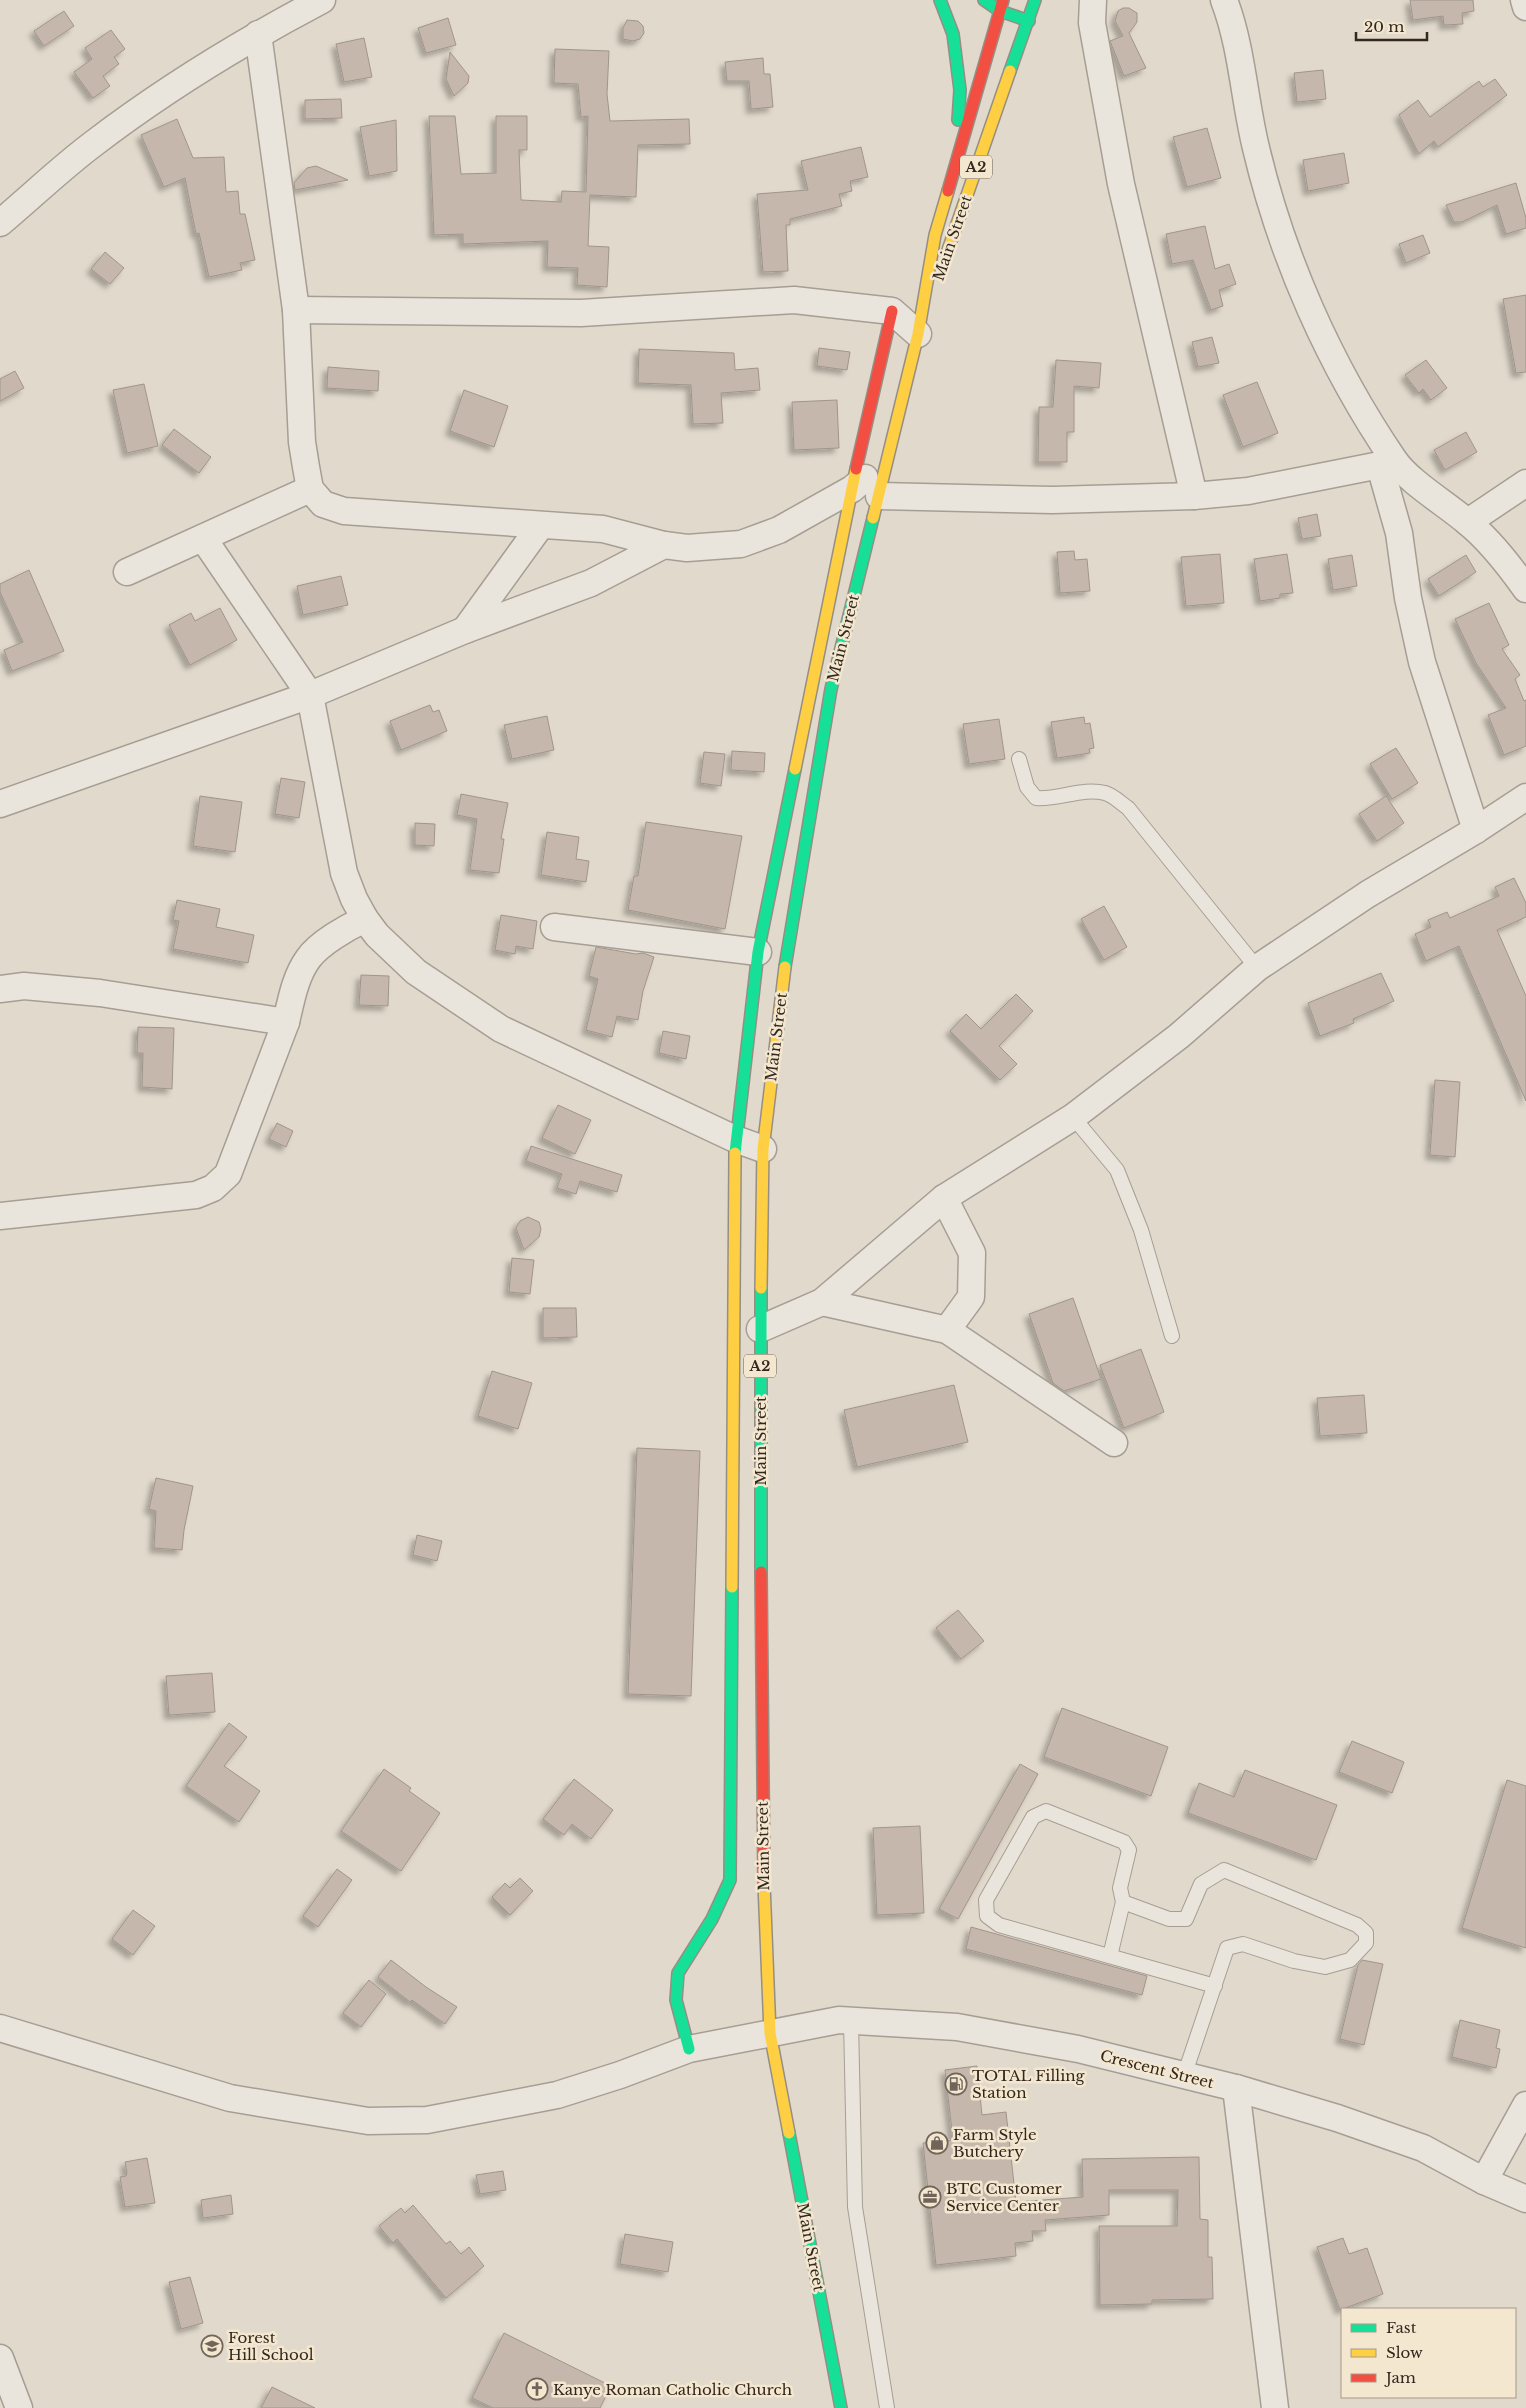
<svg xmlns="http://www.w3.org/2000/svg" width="1526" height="2408" viewBox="0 0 1526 2408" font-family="'Libre Baskerville',serif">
  <defs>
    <filter id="shadow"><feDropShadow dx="-4.5" dy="4.5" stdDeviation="2.5" flood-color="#0004"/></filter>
  </defs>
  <rect width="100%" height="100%" fill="#e1d9cb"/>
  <g fill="#c5b7ac" stroke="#a1958a" filter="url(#shadow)">
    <polygon points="1410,0 1473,0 1474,11 1462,13 1463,24 1444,25 1443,16 1413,20"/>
    <polygon points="1123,8 1129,8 1137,13 1137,22 1129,33 1146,68 1124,76 1110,41 1123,36 1115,21 1118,11"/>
    <polygon points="64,11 74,26 44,46 34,31"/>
    <polygon points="448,18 456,45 426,53 418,28"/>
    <polygon points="627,20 638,21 643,26 644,33 640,39 633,41 623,39 623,28"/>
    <polygon points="111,30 125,49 114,57 119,64 103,76 110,86 93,98 74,72 92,59 85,48"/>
    <polygon points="364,38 372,77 344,82 336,44"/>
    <polygon points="555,49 609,51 607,94 610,121 689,119 690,144 638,145 636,197 590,195 588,246 609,247 607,287 577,285 578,268 547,267 548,241 463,244 463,234 434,235 429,116 455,116 461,174 496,173 496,116 527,116 527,150 519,150 521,200 561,202 562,191 586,192 588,116 581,117 578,84 554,83"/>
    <polygon points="450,52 469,76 468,83 454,96 446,79"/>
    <polygon points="763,58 764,74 770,74 773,107 751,109 749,81 727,81 725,62"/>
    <polygon points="1323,70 1326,99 1297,102 1294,73"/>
    <polygon points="1495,79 1507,95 1438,147 1434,141 1419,154 1399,115 1418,100 1430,117 1479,81 1483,87"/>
    <polygon points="341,99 342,118 305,119 305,100"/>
    <polygon points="177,119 193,158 224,157 226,192 238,191 240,214 245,214 255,260 240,263 242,270 209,277 199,233 196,234 185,178 164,187 141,135"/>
    <polygon points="396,120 397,171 369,176 360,127"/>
    <polygon points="1207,128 1221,178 1187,187 1173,137"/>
    <polygon points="861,147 868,177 850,181 852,191 839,194 842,206 790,219 790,225 786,225 788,271 763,272 757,194 808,190 801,161"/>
    <polygon points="1344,153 1349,183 1308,191 1303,160"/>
    <polygon points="316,166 348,180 295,190 294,183 307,168"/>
    <polygon points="1516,183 1526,218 1526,228 1506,234 1497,205 1462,222 1454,222 1446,205"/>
    <polygon points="1205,226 1215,269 1229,264 1236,284 1219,290 1223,306 1211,310 1193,260 1172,264 1166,234"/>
    <polygon points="1423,235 1430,253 1406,263 1399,244"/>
    <polygon points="105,252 124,268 110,284 91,269"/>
    <polygon points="1526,295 1526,372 1516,373 1503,299"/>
    <polygon points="1212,337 1219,363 1198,367 1192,342"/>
    <polygon points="819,348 850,352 847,370 817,366"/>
    <polygon points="639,349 734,353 735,370 758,368 760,390 721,393 723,423 693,424 691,385 638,383"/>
    <polygon points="1056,360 1101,363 1099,388 1074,386 1074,432 1067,432 1067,462 1038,462 1039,407 1053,407"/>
    <polygon points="1426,360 1447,388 1431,400 1423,389 1419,393 1405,375"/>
    <polygon points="328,367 379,371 378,391 327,388"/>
    <polygon points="15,371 24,388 0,401 0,379"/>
    <polygon points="1257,382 1278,433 1243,447 1223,395"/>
    <polygon points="144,384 158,446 127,453 113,390"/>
    <polygon points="464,390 508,406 494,447 450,431"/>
    <polygon points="837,400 839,448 794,450 792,402"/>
    <polygon points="174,429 211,457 199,473 162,445"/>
    <polygon points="1466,432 1477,452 1445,470 1434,450"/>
    <polygon points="1317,514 1321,536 1302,539 1298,518"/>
    <polygon points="1074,551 1075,560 1087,559 1090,591 1060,593 1057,552"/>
    <polygon points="1220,554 1224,603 1186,606 1181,557"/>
    <polygon points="1287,554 1293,593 1280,594 1280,598 1260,601 1254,559"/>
    <polygon points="1352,555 1357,586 1333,590 1328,559"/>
    <polygon points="1466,555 1476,572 1439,596 1428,579"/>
    <polygon points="29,570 64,651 12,671 4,650 23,642 0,592 0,584"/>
    <polygon points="341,576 348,605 303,615 297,586"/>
    <polygon points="1489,603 1509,645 1502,649 1520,675 1515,679 1524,701 1526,700 1526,746 1504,755 1488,715 1506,708 1476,663 1455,619"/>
    <polygon points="220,608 237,640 190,665 169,625 191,613 195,621"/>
    <polygon points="430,705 433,712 439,710 447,731 401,750 390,721"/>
    <polygon points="547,716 554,750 512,759 504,725"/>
    <polygon points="1084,717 1085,724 1090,723 1094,748 1089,749 1090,753 1057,758 1051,722"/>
    <polygon points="999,719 1005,759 969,764 963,724"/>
    <polygon points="1396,748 1418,783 1392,799 1370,764"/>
    <polygon points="732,751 765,753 764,772 731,770"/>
    <polygon points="704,752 725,754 721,786 700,783"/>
    <polygon points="281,778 305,782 299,818 275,814"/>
    <polygon points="461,794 508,803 501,839 504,839 499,873 470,870 477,819 457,815"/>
    <polygon points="200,796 242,802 235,852 193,846"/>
    <polygon points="1386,796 1404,823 1377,841 1359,814"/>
    <polygon points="646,822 742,836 725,929 628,910 634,876 638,876"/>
    <polygon points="415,823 435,824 434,846 415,845"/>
    <polygon points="547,832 579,837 576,859 589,861 586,882 541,875"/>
    <polygon points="1514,878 1526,903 1526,917 1497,930 1526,996 1526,1101 1459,946 1426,961 1415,934 1431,927 1428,920 1447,912 1450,918 1499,896 1495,887"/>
    <polygon points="177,900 220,909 216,927 254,935 248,963 173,949 179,921 173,920"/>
    <polygon points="1104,906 1127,947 1104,960 1081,919"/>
    <polygon points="501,915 537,921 533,949 516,946 515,954 495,950"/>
    <polygon points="596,947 636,954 643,953 654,957 643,991 638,1020 617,1016 612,1037 586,1030 598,979 589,976"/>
    <polygon points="1381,973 1394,1001 1353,1019 1354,1023 1320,1036 1308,1003"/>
    <polygon points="361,975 389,976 388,1006 359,1005"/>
    <polygon points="1016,994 1033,1011 999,1046 1017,1064 1000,1080 950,1031 966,1014 981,1029"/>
    <polygon points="138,1027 174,1028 172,1089 142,1087 143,1053 137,1053"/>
    <polygon points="663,1031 690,1036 686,1059 659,1053"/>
    <polygon points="1435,1080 1460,1082 1455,1157 1430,1155"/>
    <polygon points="558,1105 591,1120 575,1154 542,1138"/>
    <polygon points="277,1123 293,1131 286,1147 269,1139"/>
    <polygon points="531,1146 622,1175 617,1192 580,1181 576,1194 557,1188 562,1174 526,1161"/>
    <polygon points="528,1217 539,1222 541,1229 539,1237 524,1250 516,1228 520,1221"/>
    <polygon points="512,1258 534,1260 530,1294 509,1292"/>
    <polygon points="1073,1298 1101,1379 1064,1391 1053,1383 1029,1314"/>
    <polygon points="543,1308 576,1308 577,1337 543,1338"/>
    <polygon points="1141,1349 1164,1412 1124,1428 1100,1365"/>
    <polygon points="492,1371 532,1383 518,1429 478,1416"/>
    <polygon points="954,1385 968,1442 857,1467 844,1410"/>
    <polygon points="1364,1395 1367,1433 1320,1436 1317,1398"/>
    <polygon points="637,1448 700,1451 691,1696 628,1694"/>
    <polygon points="156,1478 193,1486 184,1530 182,1550 154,1548 156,1511 149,1509"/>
    <polygon points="417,1535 442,1541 437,1561 413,1555"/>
    <polygon points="958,1610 984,1641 961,1659 936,1628"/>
    <polygon points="212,1673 215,1712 169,1715 166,1676"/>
    <polygon points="1062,1708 1168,1747 1151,1796 1044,1757"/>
    <polygon points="229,1723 247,1737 224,1766 260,1791 239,1822 186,1786"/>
    <polygon points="1352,1741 1404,1762 1392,1793 1339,1772"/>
    <polygon points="1020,1764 1038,1774 958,1919 939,1909"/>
    <polygon points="384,1769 411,1788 409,1791 440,1813 401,1871 341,1831"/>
    <polygon points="1245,1770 1337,1805 1316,1860 1188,1813 1199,1783 1234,1797"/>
    <polygon points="574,1779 613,1810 591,1839 572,1824 564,1835 543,1819"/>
    <polygon points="1507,1780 1526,1786 1526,1948 1462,1928"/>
    <polygon points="920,1826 924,1913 877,1915 873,1828"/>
    <polygon points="337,1869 352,1880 318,1927 303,1916"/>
    <polygon points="520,1878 533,1891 510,1915 492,1897 505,1883 510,1888"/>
    <polygon points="133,1910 155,1926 133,1955 112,1939"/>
    <polygon points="971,1927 1147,1976 1142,1995 966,1949"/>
    <polygon points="391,1960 426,1987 457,2007 445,2024 412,2000 410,2002 378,1977"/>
    <polygon points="1362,1960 1383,1964 1364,2045 1340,2039 1358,1965"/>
    <polygon points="369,1980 386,1994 361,2027 343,2013"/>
    <polygon points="1460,2020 1500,2030 1496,2048 1500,2049 1496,2068 1452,2057"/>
    <polygon points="977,2066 982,2115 1006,2112 1016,2202 1083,2197 1082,2159 1199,2157 1200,2219 1208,2220 1208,2257 1212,2257 1213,2299 1152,2300 1152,2304 1100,2305 1099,2226 1177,2226 1178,2190 1109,2190 1109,2215 1045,2220 1046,2231 1032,2231 1033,2241 1015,2243 1016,2256 936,2265 923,2143 953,2140 945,2070"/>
    <polygon points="147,2158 155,2203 125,2207 120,2177 126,2176 127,2173 125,2162"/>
    <polygon points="503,2171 506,2190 480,2194 476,2175"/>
    <polygon points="231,2195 233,2214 203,2218 201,2200"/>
    <polygon points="413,2205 446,2244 450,2241 461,2254 469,2247 484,2266 446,2298 397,2239 393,2243 379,2226 401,2208 405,2213"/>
    <polygon points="625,2234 673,2242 668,2272 620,2264"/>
    <polygon points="1343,2238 1349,2254 1367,2248 1383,2294 1340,2310 1317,2247"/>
    <polygon points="190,2277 203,2323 181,2329 169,2282"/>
    <polygon points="504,2333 611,2386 600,2408 493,2408 472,2398"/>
    <polygon points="272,2387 315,2408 261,2408"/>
  </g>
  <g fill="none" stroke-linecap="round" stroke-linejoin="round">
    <g stroke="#a69e94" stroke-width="16">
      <g id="lane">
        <path d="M1019 759 1027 787 1036 798C1058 800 1083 787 1105 793 1113 795 1122 804 1128 808L1257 968"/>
        <polyline points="1073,1117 1117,1170 1141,1230 1172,1336"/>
        <polyline points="1110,1956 1123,1902"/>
        <polyline points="851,2021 855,2207 887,2408"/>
        <polyline points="1184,2076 1227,1948 1243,1944 1294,1961 1325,1967 1350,1960 1366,1943 1366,1933 1357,1925 1224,1870 1201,1884 1186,1919 1169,1919 1123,1902 1120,1888 1129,1850 1124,1842 1046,1811 1033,1817 986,1900 987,1916 999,1925 1215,1986"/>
      </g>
    </g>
    <g stroke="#a69e94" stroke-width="29">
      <g id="street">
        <polyline points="1093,0 1092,23 1121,184 1194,496"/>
        <path d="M1224 0C1242 47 1244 99 1256 148 1282 258 1330 366 1394 460 1409 482 1445 503 1466 521 1489 539 1509 565 1526 589"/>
        <polyline points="1524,0 1526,7"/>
        <polyline points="258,34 296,310 302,442 306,467 310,489 323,504 344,511 603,529 664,545 687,548 741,544 779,530 852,489 865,478"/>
        <path d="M0 223C31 197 61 168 93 144 165 89 242 42 322 0"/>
        <polyline points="296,310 581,313 794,300 892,311 918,334"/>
        <polyline points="1380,466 1399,533 1408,598 1422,662 1476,830"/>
        <polyline points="879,496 1053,500 1194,496 1248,491 1395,462"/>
        <polyline points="1468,522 1526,483"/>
        <polyline points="203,538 310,695 344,873 354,899 365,919 377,935 416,972 501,1029 735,1139 763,1149"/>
        <polyline points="127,572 310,489"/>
        <polyline points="465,630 541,525"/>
        <polyline points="0,804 310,695 465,630 591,583 664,545"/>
        <polyline points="554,927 758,952"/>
        <path d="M0 989 24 986 100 993 286 1022C291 1001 295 977 308 959 319 943 348 927 365 919"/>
        <polyline points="944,1198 972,1253 971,1297 947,1330"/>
        <polyline points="0,1216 196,1195 213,1188 228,1174 286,1022"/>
        <polyline points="822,1302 947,1330 1114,1443"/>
        <polyline points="760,1329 822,1302 944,1198 1073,1117 1179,1036 1257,968 1368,894 1476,830 1526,797"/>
        <polyline points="0,2028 230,2098 368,2121 427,2120 557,2095 620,2075 689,2049 839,2020 957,2027 1078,2049 1236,2088 1337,2118 1423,2148 1484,2181 1526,2199"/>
        <polyline points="1236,2088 1275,2408"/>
        <polyline points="1484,2181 1526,2105"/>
        <polyline points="0,2358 19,2408"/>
      </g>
    </g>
    <g stroke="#968e84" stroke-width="14">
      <g id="fast">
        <polyline points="940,0 953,34 960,90 958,120"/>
        <polyline points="984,0 1000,11 1029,21"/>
        <polyline points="1010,71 1035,0"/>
        <polyline points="785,967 831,689 873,518"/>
        <polyline points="735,1153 758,952 795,769"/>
        <polyline points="761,1288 761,1572"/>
        <polyline points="689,2049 676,2000 678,1973 712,1919 730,1880 732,1587"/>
        <polyline points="789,2133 841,2408"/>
      </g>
    </g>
    <g stroke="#968e84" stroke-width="14">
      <g id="slow">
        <polyline points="948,250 1010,71"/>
        <polyline points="873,518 918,334 935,235 948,191"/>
        <polyline points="795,769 856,469"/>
        <polyline points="761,1288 763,1149 785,967"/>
        <polyline points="732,1587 735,1153"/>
        <polyline points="764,1884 770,2033 789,2133"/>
      </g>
    </g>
    <g stroke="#968e84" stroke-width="14">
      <g id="jam">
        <polyline points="948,191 1003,0"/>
        <polyline points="856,469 892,311"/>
        <polyline points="761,1572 764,1884"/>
      </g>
    </g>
    <use href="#lane" stroke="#eae5dc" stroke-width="14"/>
    <use href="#street" stroke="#eae5dc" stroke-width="26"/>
    <use href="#fast" stroke="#16e098" stroke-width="11"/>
    <use href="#slow" stroke="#ffcf43" stroke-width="11"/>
    <use href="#jam" stroke="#f24e42" stroke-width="11"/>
  </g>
  <defs>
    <g id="fuel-ring" transform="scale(1.125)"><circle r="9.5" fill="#f3e7d0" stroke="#71655a" stroke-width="1.5"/><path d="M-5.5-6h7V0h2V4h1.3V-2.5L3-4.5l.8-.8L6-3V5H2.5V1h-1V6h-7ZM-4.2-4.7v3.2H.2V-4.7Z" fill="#71655a"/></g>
    <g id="shop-ring" transform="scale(1.125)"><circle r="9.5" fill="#f3e7d0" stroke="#71655a" stroke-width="1.5"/><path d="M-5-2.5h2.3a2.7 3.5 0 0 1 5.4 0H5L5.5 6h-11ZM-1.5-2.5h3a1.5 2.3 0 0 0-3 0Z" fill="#71655a"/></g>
    <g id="office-ring" transform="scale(1.125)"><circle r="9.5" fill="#f3e7d0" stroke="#71655a" stroke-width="1.5"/><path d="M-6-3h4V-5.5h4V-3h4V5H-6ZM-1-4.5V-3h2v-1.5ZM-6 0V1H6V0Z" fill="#71655a"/></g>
    <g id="school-ring" transform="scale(1.125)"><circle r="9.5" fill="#f3e7d0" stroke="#71655a" stroke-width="1.5"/><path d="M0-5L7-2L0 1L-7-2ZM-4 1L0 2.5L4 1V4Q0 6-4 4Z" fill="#71655a"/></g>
    <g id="church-ring" transform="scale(1.125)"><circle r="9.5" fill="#f3e7d0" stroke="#71655a" stroke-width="1.5"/><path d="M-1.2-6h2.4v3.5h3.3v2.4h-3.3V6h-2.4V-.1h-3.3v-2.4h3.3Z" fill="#71655a"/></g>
  </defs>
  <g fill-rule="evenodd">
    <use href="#fuel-ring" x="956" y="2084"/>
    <use href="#shop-ring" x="937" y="2143"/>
    <use href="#office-ring" x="930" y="2197"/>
    <use href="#school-ring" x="212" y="2346"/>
    <use href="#church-ring" x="537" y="2389"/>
  </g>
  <g text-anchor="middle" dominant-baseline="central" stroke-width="5" stroke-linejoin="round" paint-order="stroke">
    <g fill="#f3e7d0" stroke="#6d6153" stroke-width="1">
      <rect x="960" y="155.5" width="32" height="23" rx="4"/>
      <rect x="744" y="1354.5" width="32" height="23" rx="4"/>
    </g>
    <g font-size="14" font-weight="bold" fill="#34271d">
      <text x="976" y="167">A2</text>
      <text x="760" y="1366">A2</text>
    </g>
    <g font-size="15" fill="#34271d" stroke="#f3e7d0">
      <text transform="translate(952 238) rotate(-71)">Main Street</text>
      <text transform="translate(843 638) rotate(-76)">Main Street</text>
      <text transform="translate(776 1037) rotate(-83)">Main Street</text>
      <text transform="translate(760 1441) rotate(-90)">Main Street</text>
      <text transform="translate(763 1846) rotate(-91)">Main Street</text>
      <text transform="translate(1157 2069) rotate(14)">Crescent Street</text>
      <text transform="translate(811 2247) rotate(79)">Main Street</text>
    </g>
    <g font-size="15" fill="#34271d" stroke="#f3e7d0" text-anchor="start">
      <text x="972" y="2075">TOTAL Filling<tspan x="972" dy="17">Station</tspan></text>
      <text x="953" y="2134">Farm Style<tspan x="953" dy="17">Butchery</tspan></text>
      <text x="946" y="2188">BTC Customer<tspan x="946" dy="17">Service Center</tspan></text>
      <text x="228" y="2337">Forest<tspan x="228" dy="17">Hill School</tspan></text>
      <text x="553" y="2389">Kanye Roman Catholic Church</text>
    </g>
  </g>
  <rect x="1341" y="2308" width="175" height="90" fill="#f3e7d0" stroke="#a79a88"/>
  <rect x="1351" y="2324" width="25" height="8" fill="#16e098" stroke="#a79a88"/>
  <text x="1386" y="2333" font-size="15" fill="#34271d">Fast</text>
  <rect x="1351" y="2349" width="25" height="8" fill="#ffcf43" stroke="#a79a88"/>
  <text x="1386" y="2358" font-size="15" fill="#34271d">Slow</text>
  <rect x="1351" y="2374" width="25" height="8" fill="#f24e42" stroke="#a79a88"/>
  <text x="1386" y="2383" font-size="15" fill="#34271d">Jam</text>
  <path d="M1356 32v8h71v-8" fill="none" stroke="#34271d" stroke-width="2.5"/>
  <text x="1364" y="32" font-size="15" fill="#34271d" stroke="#f3e7d0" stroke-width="4" paint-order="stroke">20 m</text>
</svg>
